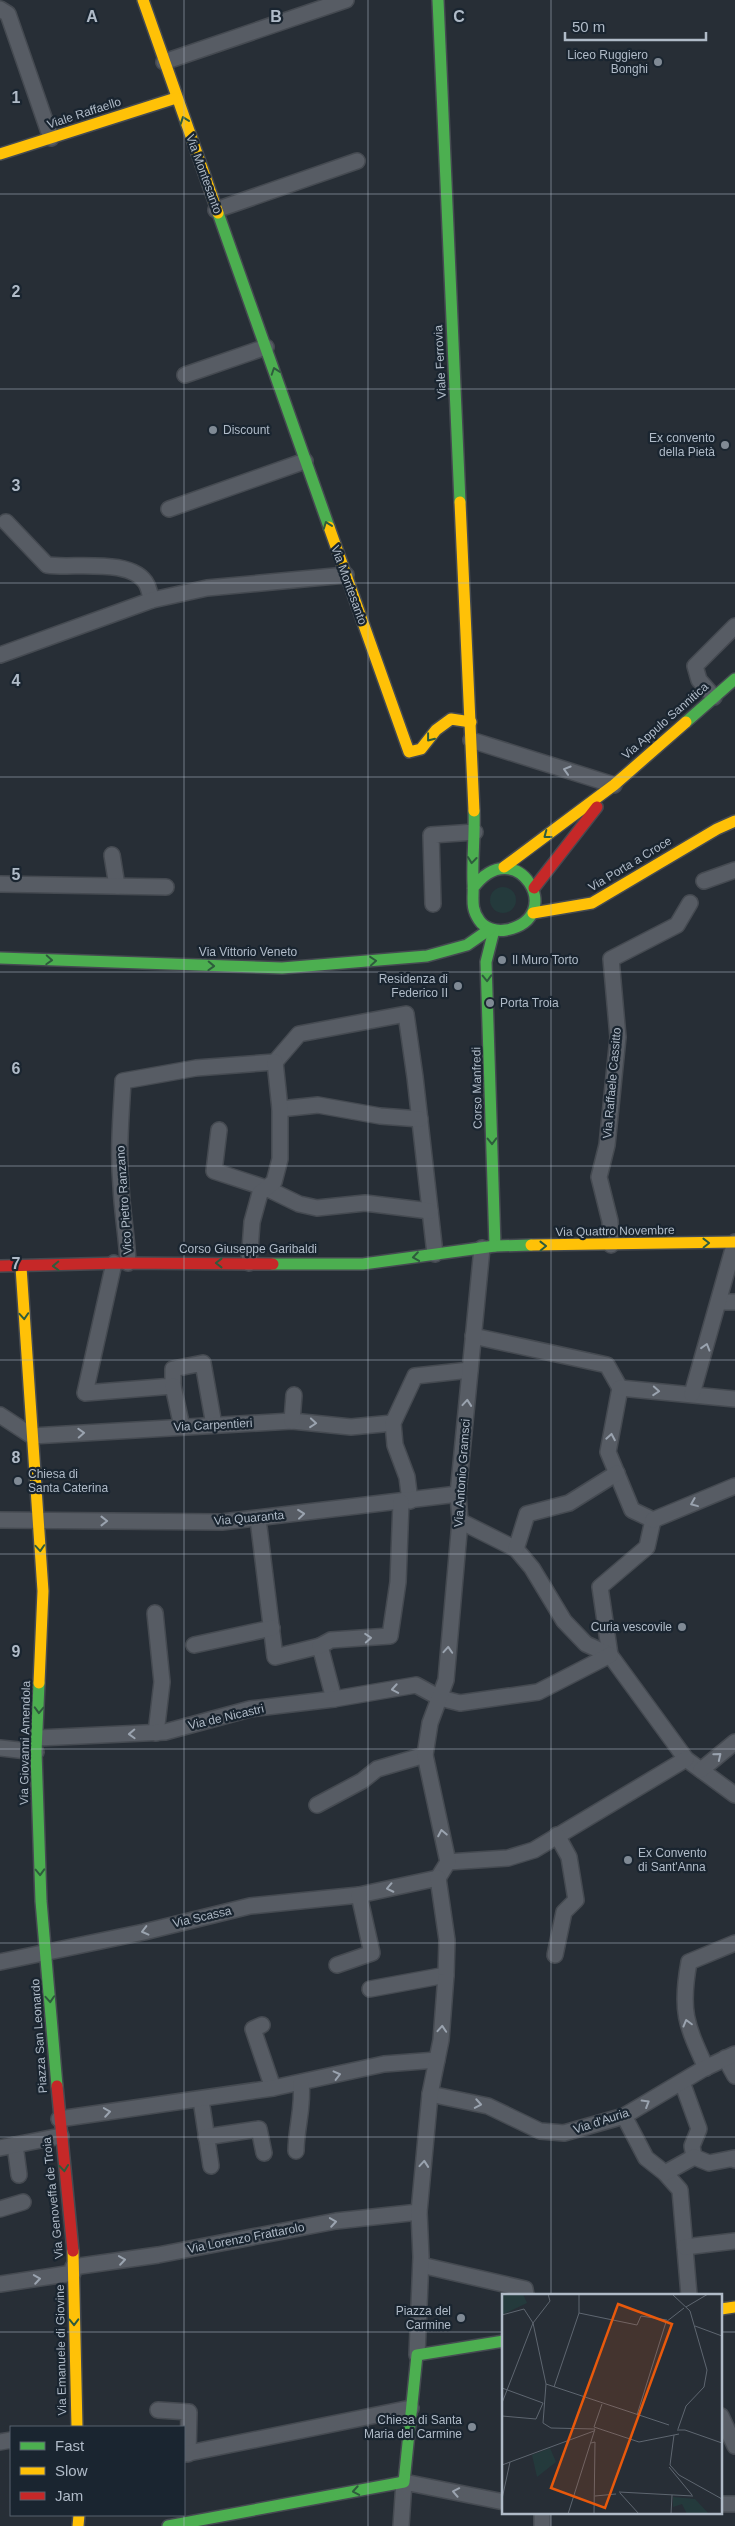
<svg xmlns="http://www.w3.org/2000/svg" width="735" height="2526" viewBox="0 0 735 2526" font-family="Helvetica,sans-serif">
  <rect width="100%" height="100%" fill="#272e36"/>
  <circle fill="#243a3c" cx="503" cy="900" r="13"/>
  <g fill="none" stroke-linecap="round" stroke-linejoin="round">
    <g stroke="#454a51" stroke-width="18">
      <g id="street">
        <polyline points="0,9 8,14 51,138"/>
        <polyline points="164,62 346,0"/>
        <polyline points="216,210 357,161"/>
        <polyline points="185,375 266,347"/>
        <polyline points="169,509 305,461"/>
        <path d="M6 522 47 565C72 569 133 557 147 585 149 589 150 595 152 600"/>
        <polyline points="0,655 152,600 207,588 346,575"/>
        <polyline points="714,697 699,680 695,666 735,626"/>
        <polyline points="471,740 614,785"/>
        <polyline points="112,855 117,886"/>
        <polyline points="704,881 735,870"/>
        <polyline points="0,884 166,887"/>
        <polyline points="433,904 431,835 475,832"/>
        <polyline points="275,1062 299,1034 406,1014 415,1077 435,1254"/>
        <polyline points="280,1109 318,1105 380,1116 420,1119"/>
        <polyline points="219,1130 214,1171 266,1188 299,1204 317,1208 365,1203 430,1211"/>
        <polyline points="611,1245 610,1221 599,1177 607,1145 618,1037 611,959 677,925 690,903"/>
        <polyline points="114,1263 85,1393 173,1386 173,1369 203,1363 214,1425"/>
        <path d="M128 1263C127 1237 122 1212 121 1186 118 1151 121 1116 123 1081L196 1068 275 1062"/>
        <polyline points="249,1263 252,1222 260,1193 274,1182 280,1159 280,1109 275,1062"/>
        <polyline points="719,1302 735,1302"/>
        <polyline points="473,1336 607,1365 620,1388"/>
        <polyline points="173,1386 182,1427"/>
        <polyline points="620,1388 608,1452 632,1510 653,1520"/>
        <polyline points="620,1388 735,1399"/>
        <polyline points="692,1394 735,1242"/>
        <polyline points="0,1415 32,1436 292,1421 351,1427 393,1423"/>
        <polyline points="292,1421 294,1395"/>
        <polyline points="410,1501 407,1477 395,1445 393,1423 415,1376 470,1370"/>
        <polyline points="258,1519 275,1657 320,1646 334,1699"/>
        <polyline points="0,1520 222,1522 458,1494"/>
        <polyline points="653,1520 647,1547 600,1587 610,1655 686,1759 735,1795"/>
        <polyline points="653,1520 735,1486"/>
        <polyline points="460,1521 516,1549 532,1568 564,1621 586,1644 610,1655"/>
        <polyline points="516,1549 527,1514 569,1503 617,1473"/>
        <polyline points="155,1613 162,1682 156,1733"/>
        <polyline points="194,1645 272,1628"/>
        <polyline points="320,1646 331,1640 390,1636 398,1582 401,1502"/>
        <polyline points="38,1738 165,1732 250,1709 334,1699 416,1685 440,1698 460,1703 538,1692 610,1655"/>
        <polyline points="0,1748 36,1752"/>
        <polyline points="701,1770 735,1742"/>
        <polyline points="317,1805 362,1781 377,1769 425,1755"/>
        <polyline points="448,1862 508,1858 534,1850 686,1759"/>
        <polyline points="438,1878 448,1862 425,1755 430,1723 446,1680 460,1521 458,1494 482,1248"/>
        <polyline points="555,1955 564,1912 576,1900 569,1857 557,1835"/>
        <polyline points="0,1962 144,1932 250,1906 359,1895 438,1878"/>
        <polyline points="337,1965 372,1953 359,1895"/>
        <polyline points="370,1989 446,1975"/>
        <polyline points="262,2025 253,2029 273,2088"/>
        <polyline points="725,2058 735,2076"/>
        <path d="M706 2068C686 2024 680 2011 689 1962L735 1943"/>
        <polyline points="682,2082 699,2129 692,2146 694,2157"/>
        <polyline points="430,2094 488,2106 540,2131 564,2133 624,2116 703,2069 735,2054"/>
        <polyline points="201,2100 211,2166"/>
        <polyline points="624,2116 646,2158 665,2173 680,2190 689,2295"/>
        <polyline points="59,2119 273,2088 384,2064 437,2060"/>
        <polyline points="206,2137 259,2129 264,2153"/>
        <polyline points="15,2145 19,2175"/>
        <polyline points="0,2148 61,2136"/>
        <path d="M296 2151C296 2128 304 2106 301 2083"/>
        <polyline points="694,2157 709,2163 734,2158 735,2160"/>
        <polyline points="665,2173 694,2157"/>
        <polyline points="0,2209 23,2202"/>
        <polyline points="685,2247 735,2241"/>
        <polyline points="421,2265 525,2289 526,2295"/>
        <polyline points="73,2267 158,2255 336,2221 419,2212"/>
        <polyline points="0,2284 73,2273"/>
        <polyline points="417,2355 421,2257 419,2212 430,2094 441,2040 446,1975 447,1940 438,1878"/>
        <polyline points="158,2410 189,2412 188,2454"/>
        <polyline points="721,2416 735,2446"/>
        <polyline points="0,2442 11,2440"/>
        <polyline points="184,2454 411,2408"/>
        <polyline points="721,2504 735,2504"/>
        <polyline points="542,2512 542,2526"/>
        <polyline points="401,2526 404,2482 504,2502"/>
      </g>
    </g>
    <g stroke="#454a51" stroke-width="14">
      <g id="fast">
        <polyline points="438,0 460,502"/>
        <polyline points="218,213 329,527"/>
        <polyline points="686,722 735,679"/>
        <path d="M473 888C516 830 569 918 506 930 496 932 484 928 479 920 470 907 474 898 473 883 472 859 475 835 474 811"/>
        <polyline points="494,930 486,962 495,1246"/>
        <polyline points="0,958 282,968 427,956 467,945 490,929"/>
        <polyline points="273,1264 363,1264 495,1246 531,1245"/>
        <polyline points="39,1683 36,1752 41,1901 57,2086"/>
        <polyline points="168,2526 404,2482 417,2355 504,2341"/>
      </g>
    </g>
    <g stroke="#454a51" stroke-width="14">
      <g id="slow">
        <polyline points="143,0 218,213"/>
        <polyline points="0,154 176,98"/>
        <polyline points="460,502 474,811"/>
        <polyline points="329,527 409,752 421,749 436,730 451,719 471,722"/>
        <polyline points="504,867 614,785 686,722"/>
        <polyline points="533,913 592,903 717,829 735,821"/>
        <polyline points="531,1245 735,1242"/>
        <polyline points="21,1267 43,1591 39,1683"/>
        <polyline points="73,2251 77,2427"/>
        <polyline points="721,2309 735,2307"/>
        <polyline points="78,2526 79,2515"/>
      </g>
    </g>
    <g stroke="#454a51" stroke-width="14">
      <g id="jam">
        <polyline points="534,888 597,807"/>
        <polyline points="0,1266 121,1263 273,1264"/>
        <polyline points="57,2086 73,2251"/>
      </g>
    </g>
    <use href="#street" stroke="#575c64" stroke-width="15"/>
    <use href="#fast" stroke="#4caf50" stroke-width="11"/>
    <use href="#slow" stroke="#ffc107" stroke-width="11"/>
    <use href="#jam" stroke="#c62828" stroke-width="11"/>
  </g>
  <defs><path id="oneway-chevron" d="M-2-3.5L2.5 0L-2 3.5" fill="none" stroke-width="1.6" stroke-linecap="round" stroke-linejoin="round" transform="scale(1.25)"/></defs>
  <g stroke="#2e5c3d">
    <use href="#oneway-chevron" transform="translate(184 120) rotate(-110)"/>
    <use href="#oneway-chevron" transform="translate(275 371) rotate(-109)"/>
    <use href="#oneway-chevron" transform="translate(327 525) rotate(-110)"/>
    <use href="#oneway-chevron" transform="translate(430 738) rotate(128)"/>
    <use href="#oneway-chevron" transform="translate(547 835) rotate(143)"/>
    <use href="#oneway-chevron" transform="translate(472 860) rotate(96)"/>
    <use href="#oneway-chevron" transform="translate(49 960) rotate(3)"/>
    <use href="#oneway-chevron" transform="translate(373 961) rotate(-5)"/>
    <use href="#oneway-chevron" transform="translate(211 966) rotate(2)"/>
    <use href="#oneway-chevron" transform="translate(487 978) rotate(88)"/>
    <use href="#oneway-chevron" transform="translate(492 1141) rotate(89)"/>
    <use href="#oneway-chevron" transform="translate(706 1243) rotate(-1)"/>
    <use href="#oneway-chevron" transform="translate(543 1246) rotate(-1)"/>
    <use href="#oneway-chevron" transform="translate(416 1257) rotate(172)"/>
    <use href="#oneway-chevron" transform="translate(219 1263) rotate(-180)"/>
    <use href="#oneway-chevron" transform="translate(56 1266) rotate(178)"/>
    <use href="#oneway-chevron" transform="translate(24 1316) rotate(86)"/>
    <use href="#oneway-chevron" transform="translate(40 1548) rotate(86)"/>
    <use href="#oneway-chevron" transform="translate(39 1710) rotate(92)"/>
    <use href="#oneway-chevron" transform="translate(40 1872) rotate(88)"/>
    <use href="#oneway-chevron" transform="translate(50 1999) rotate(86)"/>
    <use href="#oneway-chevron" transform="translate(64 2168) rotate(84)"/>
    <use href="#oneway-chevron" transform="translate(74 2322) rotate(89)"/>
    <use href="#oneway-chevron" transform="translate(356 2491) rotate(170)"/>
  </g>
  <g stroke="#9aa3af">
    <use href="#oneway-chevron" transform="translate(567 770) rotate(-163)"/>
    <use href="#oneway-chevron" transform="translate(706 1347) rotate(-73)"/>
    <use href="#oneway-chevron" transform="translate(656 1391) rotate(4)"/>
    <use href="#oneway-chevron" transform="translate(467 1403) rotate(-85)"/>
    <use href="#oneway-chevron" transform="translate(313 1423) rotate(5)"/>
    <use href="#oneway-chevron" transform="translate(81 1433) rotate(-3)"/>
    <use href="#oneway-chevron" transform="translate(611 1437) rotate(-80)"/>
    <use href="#oneway-chevron" transform="translate(694 1503) rotate(158)"/>
    <use href="#oneway-chevron" transform="translate(301 1514) rotate(-6)"/>
    <use href="#oneway-chevron" transform="translate(104 1521)"/>
    <use href="#oneway-chevron" transform="translate(368 1638) rotate(-4)"/>
    <use href="#oneway-chevron" transform="translate(448 1650) rotate(-86)"/>
    <use href="#oneway-chevron" transform="translate(395 1689) rotate(170)"/>
    <use href="#oneway-chevron" transform="translate(132 1734) rotate(178)"/>
    <use href="#oneway-chevron" transform="translate(718 1756) rotate(-39)"/>
    <use href="#oneway-chevron" transform="translate(442 1833) rotate(-101)"/>
    <use href="#oneway-chevron" transform="translate(390 1888) rotate(168)"/>
    <use href="#oneway-chevron" transform="translate(145 1931) rotate(166)"/>
    <use href="#oneway-chevron" transform="translate(687 2023) rotate(-105)"/>
    <use href="#oneway-chevron" transform="translate(442 2029) rotate(-86)"/>
    <use href="#oneway-chevron" transform="translate(337 2075) rotate(-14)"/>
    <use href="#oneway-chevron" transform="translate(646 2103) rotate(-31)"/>
    <use href="#oneway-chevron" transform="translate(478 2104) rotate(10)"/>
    <use href="#oneway-chevron" transform="translate(107 2112) rotate(-9)"/>
    <use href="#oneway-chevron" transform="translate(424 2164) rotate(-85)"/>
    <use href="#oneway-chevron" transform="translate(333 2222) rotate(-9)"/>
    <use href="#oneway-chevron" transform="translate(122 2260) rotate(-8)"/>
    <use href="#oneway-chevron" transform="translate(37 2279) rotate(-9)"/>
    <use href="#oneway-chevron" transform="translate(456 2492) rotate(-169)"/>
  </g>
  <path fill="none" stroke="#b0bbc8" stroke-width="1" stroke-opacity="0.55" d="M184 0V2427M368 0V2526M551 0V2295M0 194H735M0 389H735M0 583H735M0 777H735M0 972H735M0 1166H735M0 1360H735M0 1554H735M0 1749H735M0 1943H735M0 2137H735M0 2332H504M721 2332H735M184 2427V2515M551 2512V2526M184 2515V2526"/>
  <g fill="#808a95" stroke="#1a2530" stroke-width="2">
    <circle cx="658" cy="62" r="5"/>
    <circle cx="213" cy="430" r="5"/>
    <circle cx="725" cy="445" r="5"/>
    <circle cx="502" cy="960" r="5"/>
    <circle cx="458" cy="986" r="5"/>
    <circle cx="490" cy="1003" r="5"/>
    <circle cx="18" cy="1481" r="5"/>
    <circle cx="682" cy="1627" r="5"/>
    <circle cx="628" cy="1860" r="5"/>
    <circle cx="461" cy="2318" r="5"/>
    <circle cx="472" cy="2427" r="5"/>
  </g>
  <g text-anchor="middle" dominant-baseline="central" stroke-width="4.5" stroke-linejoin="round" paint-order="stroke">
    <g font-size="12" fill="#b0bbc8" stroke="#1a2530" text-anchor="end">
      <text x="648" y="55">Liceo Ruggiero<tspan x="648" dy="14">Bonghi</tspan></text>
      <text x="223" y="430" text-anchor="start">Discount</text>
      <text x="715" y="438">Ex convento<tspan x="715" dy="14">della Pietà</tspan></text>
      <text x="512" y="960" text-anchor="start">Il Muro Torto</text>
      <text x="448" y="979">Residenza di<tspan x="448" dy="14">Federico II</tspan></text>
      <text x="500" y="1003" text-anchor="start">Porta Troia</text>
      <text x="28" y="1474" text-anchor="start">Chiesa di<tspan x="28" dy="14">Santa Caterina</tspan></text>
      <text x="672" y="1627">Curia vescovile</text>
      <text x="638" y="1853" text-anchor="start">Ex Convento<tspan x="638" dy="14">di Sant'Anna</tspan></text>
      <text x="451" y="2311">Piazza del<tspan x="451" dy="14">Carmine</tspan></text>
      <text x="462" y="2420">Chiesa di Santa<tspan x="462" dy="14">Maria del Carmine</tspan></text>
    </g>
    <g font-size="12" fill="#b0bbc8" stroke="#1a2530">
      <text transform="translate(84 113) rotate(-18)">Viale Raffaello</text>
      <text transform="translate(204 174) rotate(70)">Via Montesanto</text>
      <text transform="translate(440 362) rotate(-93)">Viale Ferrovia</text>
      <text transform="translate(349 585) rotate(70)">Via Montesanto</text>
      <text transform="translate(665 721) rotate(-41)">Via Appulo Sannitica</text>
      <text transform="translate(630 864) rotate(-31)">Via Porta a Croce</text>
      <text x="248" y="952">Via Vittorio Veneto</text>
      <text transform="translate(612 1083) rotate(-85)">Via Raffaele Cassitto</text>
      <text transform="translate(477 1088) rotate(-91)">Corso Manfredi</text>
      <text transform="translate(124 1200) rotate(-94)">Vico Pietro Ranzano</text>
      <text transform="translate(615 1231) rotate(-1)">Via Quattro Novembre</text>
      <text x="248" y="1249">Corso Giuseppe Garibaldi</text>
      <text transform="translate(213 1425) rotate(-3)">Via Carpentieri</text>
      <text transform="translate(462 1473) rotate(-86)">Via Antonio Gramsci</text>
      <text transform="translate(249 1518) rotate(-5)">Via Quaranta</text>
      <text transform="translate(226 1717) rotate(-13)">Via de Nicastri</text>
      <text transform="translate(25 1743) rotate(-89)">Via Giovanni Amendola</text>
      <text transform="translate(202 1917) rotate(-13)">Via Scassa</text>
      <text transform="translate(39 2036) rotate(-94)">Piazza San Leonardo</text>
      <text transform="translate(601 2121) rotate(-18)">Via d'Auria</text>
      <text transform="translate(53 2198) rotate(-96)">Via Genoveffa de Troia</text>
      <text transform="translate(246 2238) rotate(-11)">Via Lorenzo Frattarolo</text>
      <text transform="translate(61 2350) rotate(-91)">Via Emanuele di Giovine</text>
    </g>
  </g>
  <g transform="translate(502 2294)">
    <rect width="220" height="220" fill="#272e36"/>
    <path d="M0 0H21L25 9 0 21ZM48 154 54 168 35 183 30 161ZM171 203 193 205 207 220H185L180 210 171 213Z" fill="#243a3c"/>
    <path fill="none" stroke="#5e6670" stroke-width="1" d="M46 0 48 7 31 29 44 90 41 129 49 134 93 135 66 220M77 0V19L135 31 139 22 165 26M170 0 188 17 205 76 202 93 184 112 176 135M184 13 206 0M0 21 22 15 31 29 0 109M193 32 220 42M44 90 167 131M52 93 77 19M0 94 41 109M135 121 164 28 182 14M0 122 34 125 41 109M92 133 100 110M92 133 137 148 177 140M175 136H183L220 149M89 149 93 148 92 220M0 171 92 137M168 171 177 181 220 205M168 171 172 141M167 173 190 201M117 198 191 202M118 199 137 220M93 202 114 200M0 205 8 168M169 220 170 201"/>
    <path fill="#e8590c" fill-opacity="0.15" stroke="#e8590c" stroke-width="2.5" d="M116 10 170 30 103 214 49 194Z"/>
    <rect width="220" height="220" fill="none" stroke="#b0bbc8" stroke-width="2.5"/>
  </g>
  <g font-size="16" text-anchor="middle" font-weight="bold" fill="#b0bbc8" stroke="#1a2530" stroke-width="4.5" stroke-linejoin="round" paint-order="stroke">
    <text x="92" y="22">A</text>
    <text x="276" y="22">B</text>
    <text x="459" y="22">C</text>
    <text x="16" y="103">1</text>
    <text x="16" y="297">2</text>
    <text x="16" y="491">3</text>
    <text x="16" y="686">4</text>
    <text x="16" y="880">5</text>
    <text x="16" y="1074">6</text>
    <text x="16" y="1269">7</text>
    <text x="16" y="1463">8</text>
    <text x="16" y="1657">9</text>
  </g>
  <rect x="10" y="2426" width="175" height="90" fill="#1a2530" stroke="#56616d"/>
  <rect x="20" y="2442" width="25" height="8" fill="#4caf50" stroke="#56616d"/>
  <text x="55" y="2451" font-size="15" fill="#b0bbc8">Fast</text>
  <rect x="20" y="2467" width="25" height="8" fill="#ffc107" stroke="#56616d"/>
  <text x="55" y="2476" font-size="15" fill="#b0bbc8">Slow</text>
  <rect x="20" y="2492" width="25" height="8" fill="#c62828" stroke="#56616d"/>
  <text x="55" y="2501" font-size="15" fill="#b0bbc8">Jam</text>
  <path d="M565 32v8h141v-8" fill="none" stroke="#b0bbc8" stroke-width="2.5"/>
  <text x="572" y="32" font-size="15" fill="#b0bbc8" stroke="#1a2530" stroke-width="4" paint-order="stroke">50 m</text>
</svg>
